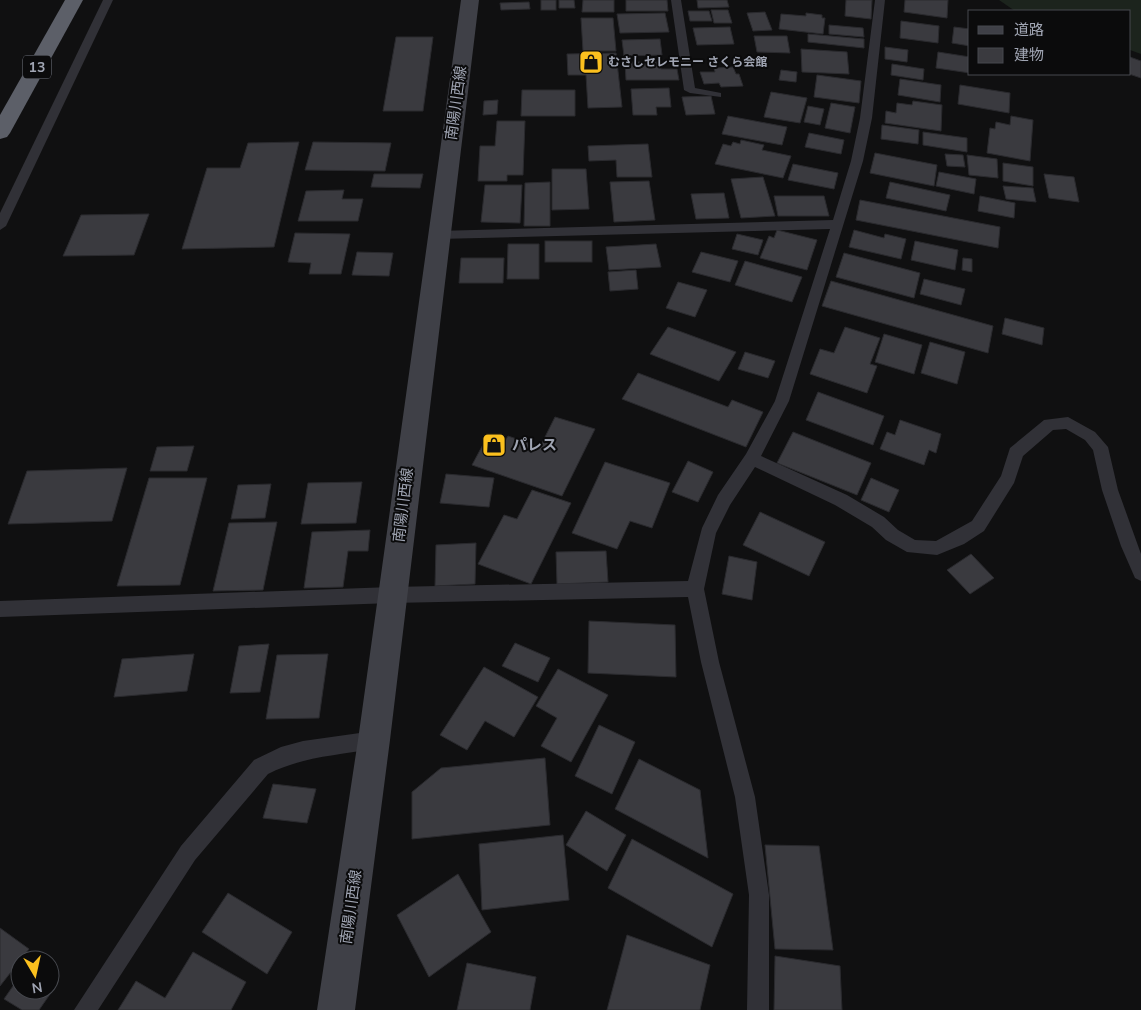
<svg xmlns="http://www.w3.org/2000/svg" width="1141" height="1010" viewBox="0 0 1141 1010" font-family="'Nunito Sans','Noto Sans JP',sans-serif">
  <rect width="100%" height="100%" fill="#101011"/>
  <polygon fill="#1c241d" points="999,0 1141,0 1141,54 1130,50 1130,11 1015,11"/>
  <g fill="#3a3a3f" stroke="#2a2a2e">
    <rect x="541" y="0" width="15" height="10"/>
    <polygon points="559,0 574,0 575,8 559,8"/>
    <polygon points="583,0 614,0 614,12 582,12"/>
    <polygon points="626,0 667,0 668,11 626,11"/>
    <polygon points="697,0 727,0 729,7 698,8"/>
    <polygon points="846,0 872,0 871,19 845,16"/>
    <polygon points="905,0 948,0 947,18 904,12"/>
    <polygon points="529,2 530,9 501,10 500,3"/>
    <polygon points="711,10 728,10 732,23 714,23"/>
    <polygon points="688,11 709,11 712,21 690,21"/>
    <polygon points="765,12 772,30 753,31 747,13"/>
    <polygon points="665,13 669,32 620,33 617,14"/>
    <polygon points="806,13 822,15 822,18 825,18 823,34 779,29 781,14 806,16"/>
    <polygon points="581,18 613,18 616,51 583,51"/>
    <polygon points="901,21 939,26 938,43 900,38"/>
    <polygon points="829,25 863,28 864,37 829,34"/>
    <polygon points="730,27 734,44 697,45 693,28"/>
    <polygon points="954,27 970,29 970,46 952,43"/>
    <polygon points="808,34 864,39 864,48 808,42"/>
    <polygon points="754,36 787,36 790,53 757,52"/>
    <polygon points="396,37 433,37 423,111 383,111"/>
    <polygon points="660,39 662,55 624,56 622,40"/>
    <polygon points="885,47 908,50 907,62 885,59"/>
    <polygon points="801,49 847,52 849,74 802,72"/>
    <polygon points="938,52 970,57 970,73 936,68"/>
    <polygon points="616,53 622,107 588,108 586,75 568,75 567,54"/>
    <polygon points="1130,57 1141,61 1141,78 1129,74"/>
    <polygon points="625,62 660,62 661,69 677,69 679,80 626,80"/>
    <polygon points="892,64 924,69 923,80 891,75"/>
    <polygon points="733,67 736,74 739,74 743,86 721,87 719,83 704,84 700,72 715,72 714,68"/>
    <polygon points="781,70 797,72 796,82 779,80"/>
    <polygon points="817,75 861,81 859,103 814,97"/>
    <polygon points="900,79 941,85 940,102 898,95"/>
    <polygon points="960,85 1010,93 1009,113 958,104"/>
    <polygon points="669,88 671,107 656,107 657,115 633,115 631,89"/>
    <polygon points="522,90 575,90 575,116 521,116"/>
    <polygon points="771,92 807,98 800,123 764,117"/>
    <polygon points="711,96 715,114 686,115 682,97"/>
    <polygon points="498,100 497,114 483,115 484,101"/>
    <polygon points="913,101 942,105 941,131 885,123 886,111 896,113 897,103 912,105"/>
    <polygon points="831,103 855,107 850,133 825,128"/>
    <polygon points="808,106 824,109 820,125 804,122"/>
    <polygon points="728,116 787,127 782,145 722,134"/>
    <polygon points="1011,116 1033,120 1030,161 987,153 990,128 995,129 996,122 1010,125"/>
    <polygon points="497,121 525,121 523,175 507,175 507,181 478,181 480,146 495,146"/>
    <polygon points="882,125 919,130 918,144 881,139"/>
    <polygon points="923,132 967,138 967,152 923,145"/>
    <polygon points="809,133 844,140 841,154 805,147"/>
    <polygon points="741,140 764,145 762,150 791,156 783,178 715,164 723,144 731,146 733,142 740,144"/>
    <polygon points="299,142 274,247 182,249 207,168 240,168 248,143"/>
    <polygon points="313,142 391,143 385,171 305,170"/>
    <polygon points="648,144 652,177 617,177 616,160 589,161 588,146"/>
    <polygon points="875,153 937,165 934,186 870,173"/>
    <polygon points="945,154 963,155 965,167 947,166"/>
    <polygon points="967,155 997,159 998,178 969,175"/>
    <polygon points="1003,163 1033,167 1033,186 1003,181"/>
    <polygon points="793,164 838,173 834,189 788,180"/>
    <polygon points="552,169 586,169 589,209 552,210"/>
    <polygon points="939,172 976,179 974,194 936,186"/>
    <polygon points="374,174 423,174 420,188 371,187"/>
    <polygon points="1044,174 1074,177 1079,202 1049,198"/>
    <polygon points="763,177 775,216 741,218 731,179"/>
    <polygon points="649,181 655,220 614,222 610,182"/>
    <polygon points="550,182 550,226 524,226 525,183"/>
    <polygon points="890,182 950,195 946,211 886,198"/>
    <polygon points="485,185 522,185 520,223 481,222"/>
    <polygon points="1003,186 1033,188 1036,202 1006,199"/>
    <polygon points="344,190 342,199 363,199 358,221 298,221 306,191"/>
    <polygon points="724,193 729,218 696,219 691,194"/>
    <polygon points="774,196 824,196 829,216 778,216"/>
    <polygon points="980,196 1015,203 1014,218 978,211"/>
    <polygon points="860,200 1000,227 998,248 856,220"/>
    <polygon points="149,214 134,255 63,256 81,215"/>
    <polygon points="777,230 817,240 807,270 760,258 769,236 774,238"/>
    <polygon points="854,230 884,238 885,234 906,239 901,259 849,247"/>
    <polygon points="295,233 350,234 341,274 309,274 311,263 288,262"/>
    <polygon points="737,234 763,240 758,255 732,249"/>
    <rect x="545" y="241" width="47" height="21"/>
    <polygon points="915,241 958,250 955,270 911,260"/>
    <polygon points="508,244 539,244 539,279 507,279"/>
    <polygon points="656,244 661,267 609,270 606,247"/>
    <polygon points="357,252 393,253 389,276 352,275"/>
    <polygon points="701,252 738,261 730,282 692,272"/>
    <polygon points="844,253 920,273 914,298 836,277"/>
    <polygon points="461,258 504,258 503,283 459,283"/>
    <polygon points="963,258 972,259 972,272 962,270"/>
    <polygon points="745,261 802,277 792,302 735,285"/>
    <polygon points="636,270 638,289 610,291 608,272"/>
    <polygon points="924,279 965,289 961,305 920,294"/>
    <polygon points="831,281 993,326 988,353 822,306"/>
    <polygon points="678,282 707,290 695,317 666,308"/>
    <polygon points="1005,318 1044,328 1042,345 1002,334"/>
    <polygon points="668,327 736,352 719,381 650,354"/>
    <polygon points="845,327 880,338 870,364 877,366 867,393 810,374 820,349 834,353"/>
    <polygon points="884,334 922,345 914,374 875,362"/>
    <polygon points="930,342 965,352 957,384 921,373"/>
    <polygon points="745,352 775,361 768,378 738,369"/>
    <polygon points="638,373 728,407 732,400 763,412 746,447 622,399"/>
    <polygon points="818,392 884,416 873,445 806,420"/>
    <polygon points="555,417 595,429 562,496 472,465 486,439 503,444 508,436 540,447"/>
    <polygon points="900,420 941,434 936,453 929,450 924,465 880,449 887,432 895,435"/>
    <polygon points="793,432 871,463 857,495 777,463"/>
    <polygon points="194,446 187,471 150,471 157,447"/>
    <polygon points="688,461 713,472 698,502 672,492"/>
    <polygon points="605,462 670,483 652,528 630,521 617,549 572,533"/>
    <polygon points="127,468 112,521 8,524 27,471"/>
    <polygon points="446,474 494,478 489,507 440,503"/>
    <polygon points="149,478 207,478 180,585 117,586"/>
    <polygon points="871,478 899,490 889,512 861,500"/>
    <polygon points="362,482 356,523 301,524 308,483"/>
    <polygon points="271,484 265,518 231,519 238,485"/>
    <polygon points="532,490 571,503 531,584 478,564 504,515 517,519"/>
    <polygon points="760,512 825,542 809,576 743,545"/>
    <polygon points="277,522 263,590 213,591 229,523"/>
    <polygon points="370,530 368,551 348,551 343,587 304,588 312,532"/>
    <polygon points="476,543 475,584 435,586 436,545"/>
    <polygon points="606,551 608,582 557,584 556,552"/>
    <polygon points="971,554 994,578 970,594 947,570"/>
    <polygon points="729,556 757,562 752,600 722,594"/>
    <polygon points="589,621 675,625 676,677 588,673"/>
    <polygon points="515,643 550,658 538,682 502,666"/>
    <polygon points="269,644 260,692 230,693 239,646"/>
    <polygon points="194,654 187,691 114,697 122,659"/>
    <polygon points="328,654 319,718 266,719 277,655"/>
    <polygon points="484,667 538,697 514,737 485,721 467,750 440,735"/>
    <polygon points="558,669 608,695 571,762 541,746 557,718 536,706"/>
    <polygon points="599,725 635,742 612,794 575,776"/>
    <polygon points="545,758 550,825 412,839 412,792 441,768"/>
    <polygon points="639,759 700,790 708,858 615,809"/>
    <polygon points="273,784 316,789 307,823 263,818"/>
    <polygon points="586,811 626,835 607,871 566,845"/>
    <polygon points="563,835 569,900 482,910 479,844"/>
    <polygon points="632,839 733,894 712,947 608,888"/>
    <polygon points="765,845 819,846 833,950 775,949"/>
    <polygon points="458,874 491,932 429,977 397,915"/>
    <polygon points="228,893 292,932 267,974 202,932"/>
    <polygon points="0,928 29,949 0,986"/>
    <polygon points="627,935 710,965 700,1010 607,1010"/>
    <polygon points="193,952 246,982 231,1010 118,1010 136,981 165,998"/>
    <polygon points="775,956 840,966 842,1010 774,1010"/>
    <polygon points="467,963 536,977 530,1010 457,1010"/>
    <polygon points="20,976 20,990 50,990 50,983 55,987 39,1010 22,1010 4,999"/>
  </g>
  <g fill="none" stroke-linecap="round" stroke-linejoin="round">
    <g fill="#313137" fill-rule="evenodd">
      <polygon points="103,0 113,0 6,226 0,230 0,213"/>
      <polygon points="671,0 681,0 695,88 721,93 721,97 690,93 684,90"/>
      <polygon points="875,0 885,0 872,118 863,161 789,401 761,456 847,495 884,517 898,530 915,540 936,541 972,521 1001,476 1010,448 1044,420 1068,417 1095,432 1108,447 1118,490 1141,554 1141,581 1135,578 1121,546 1102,490 1093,450 1085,440 1066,429 1053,430 1023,456 1014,483 984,531 964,544 937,555 907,552 886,540 872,527 835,505 755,467 730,505 716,533 704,589 719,662 755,797 769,895 769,1010 747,1010 749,895 735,797 701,662 688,597 392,603 0,617 0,601 392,587 688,581 702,528 718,495 746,454 775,401 830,229 438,239 432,235 438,231 833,220 851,161 860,118"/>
      <path d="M374 731 381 733 384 740 381 747 374 749C338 755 301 757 268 774L195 860 98 1010H74L181 846 254 760 281 747 303 741Z"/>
    </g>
    <polygon fill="#3f4047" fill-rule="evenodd" points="461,0 479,0 390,740 355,1010 317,1010 358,740"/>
    <polygon fill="#5c5f68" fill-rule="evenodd" points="65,0 83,0 10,133 7,137 0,139 0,115"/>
  </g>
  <defs>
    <g id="shop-square" transform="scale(1.25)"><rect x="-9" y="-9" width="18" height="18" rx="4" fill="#fbc01e" stroke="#0b0b0c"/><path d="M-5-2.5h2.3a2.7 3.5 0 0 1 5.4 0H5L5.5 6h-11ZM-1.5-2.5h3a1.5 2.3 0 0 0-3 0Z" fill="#111"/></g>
  </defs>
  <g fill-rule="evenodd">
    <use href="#shop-square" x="591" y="62"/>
    <use href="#shop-square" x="494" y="445"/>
  </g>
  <g text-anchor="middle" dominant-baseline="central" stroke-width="4" stroke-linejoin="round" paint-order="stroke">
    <g font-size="12" font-weight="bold" fill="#a0a5b3" stroke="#0b0b0c" text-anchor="start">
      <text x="608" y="62">むさしセレモニー さくら会館</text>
    </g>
    <rect fill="#0b0b0c" stroke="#737781" stroke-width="1" x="23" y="55.5" width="28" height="23" rx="4"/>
    <g font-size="14" font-weight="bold" fill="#a0a5b3">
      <text x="37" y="67">13</text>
    </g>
    <g font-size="15" fill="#a0a5b3" stroke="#0b0b0c">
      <text transform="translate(456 103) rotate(-82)">南陽川西線</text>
      <text transform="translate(403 505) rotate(-83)">南陽川西線</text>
      <text transform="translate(351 907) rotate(-82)">南陽川西線</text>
    </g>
    <g font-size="15" font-weight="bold" fill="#a0a5b3" stroke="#0b0b0c" text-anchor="start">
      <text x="512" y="445">パレス</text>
    </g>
  </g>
  <rect x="968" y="10" width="162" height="65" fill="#0b0b0c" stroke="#47494f"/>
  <rect x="978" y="26" width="25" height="8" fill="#3f4047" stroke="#47494f"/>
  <text x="1014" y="35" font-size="15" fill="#a0a5b3">道路</text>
  <rect x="978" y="48" width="25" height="15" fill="#3a3a3f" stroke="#47494f"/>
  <text x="1014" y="60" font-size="15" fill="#a0a5b3">建物</text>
  <g transform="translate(35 975) rotate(171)"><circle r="24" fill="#0b0b0c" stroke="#47494f"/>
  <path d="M0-4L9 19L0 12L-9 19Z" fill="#fbc01e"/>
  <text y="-8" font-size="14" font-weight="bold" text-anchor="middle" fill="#a0a5b3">N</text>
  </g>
</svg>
